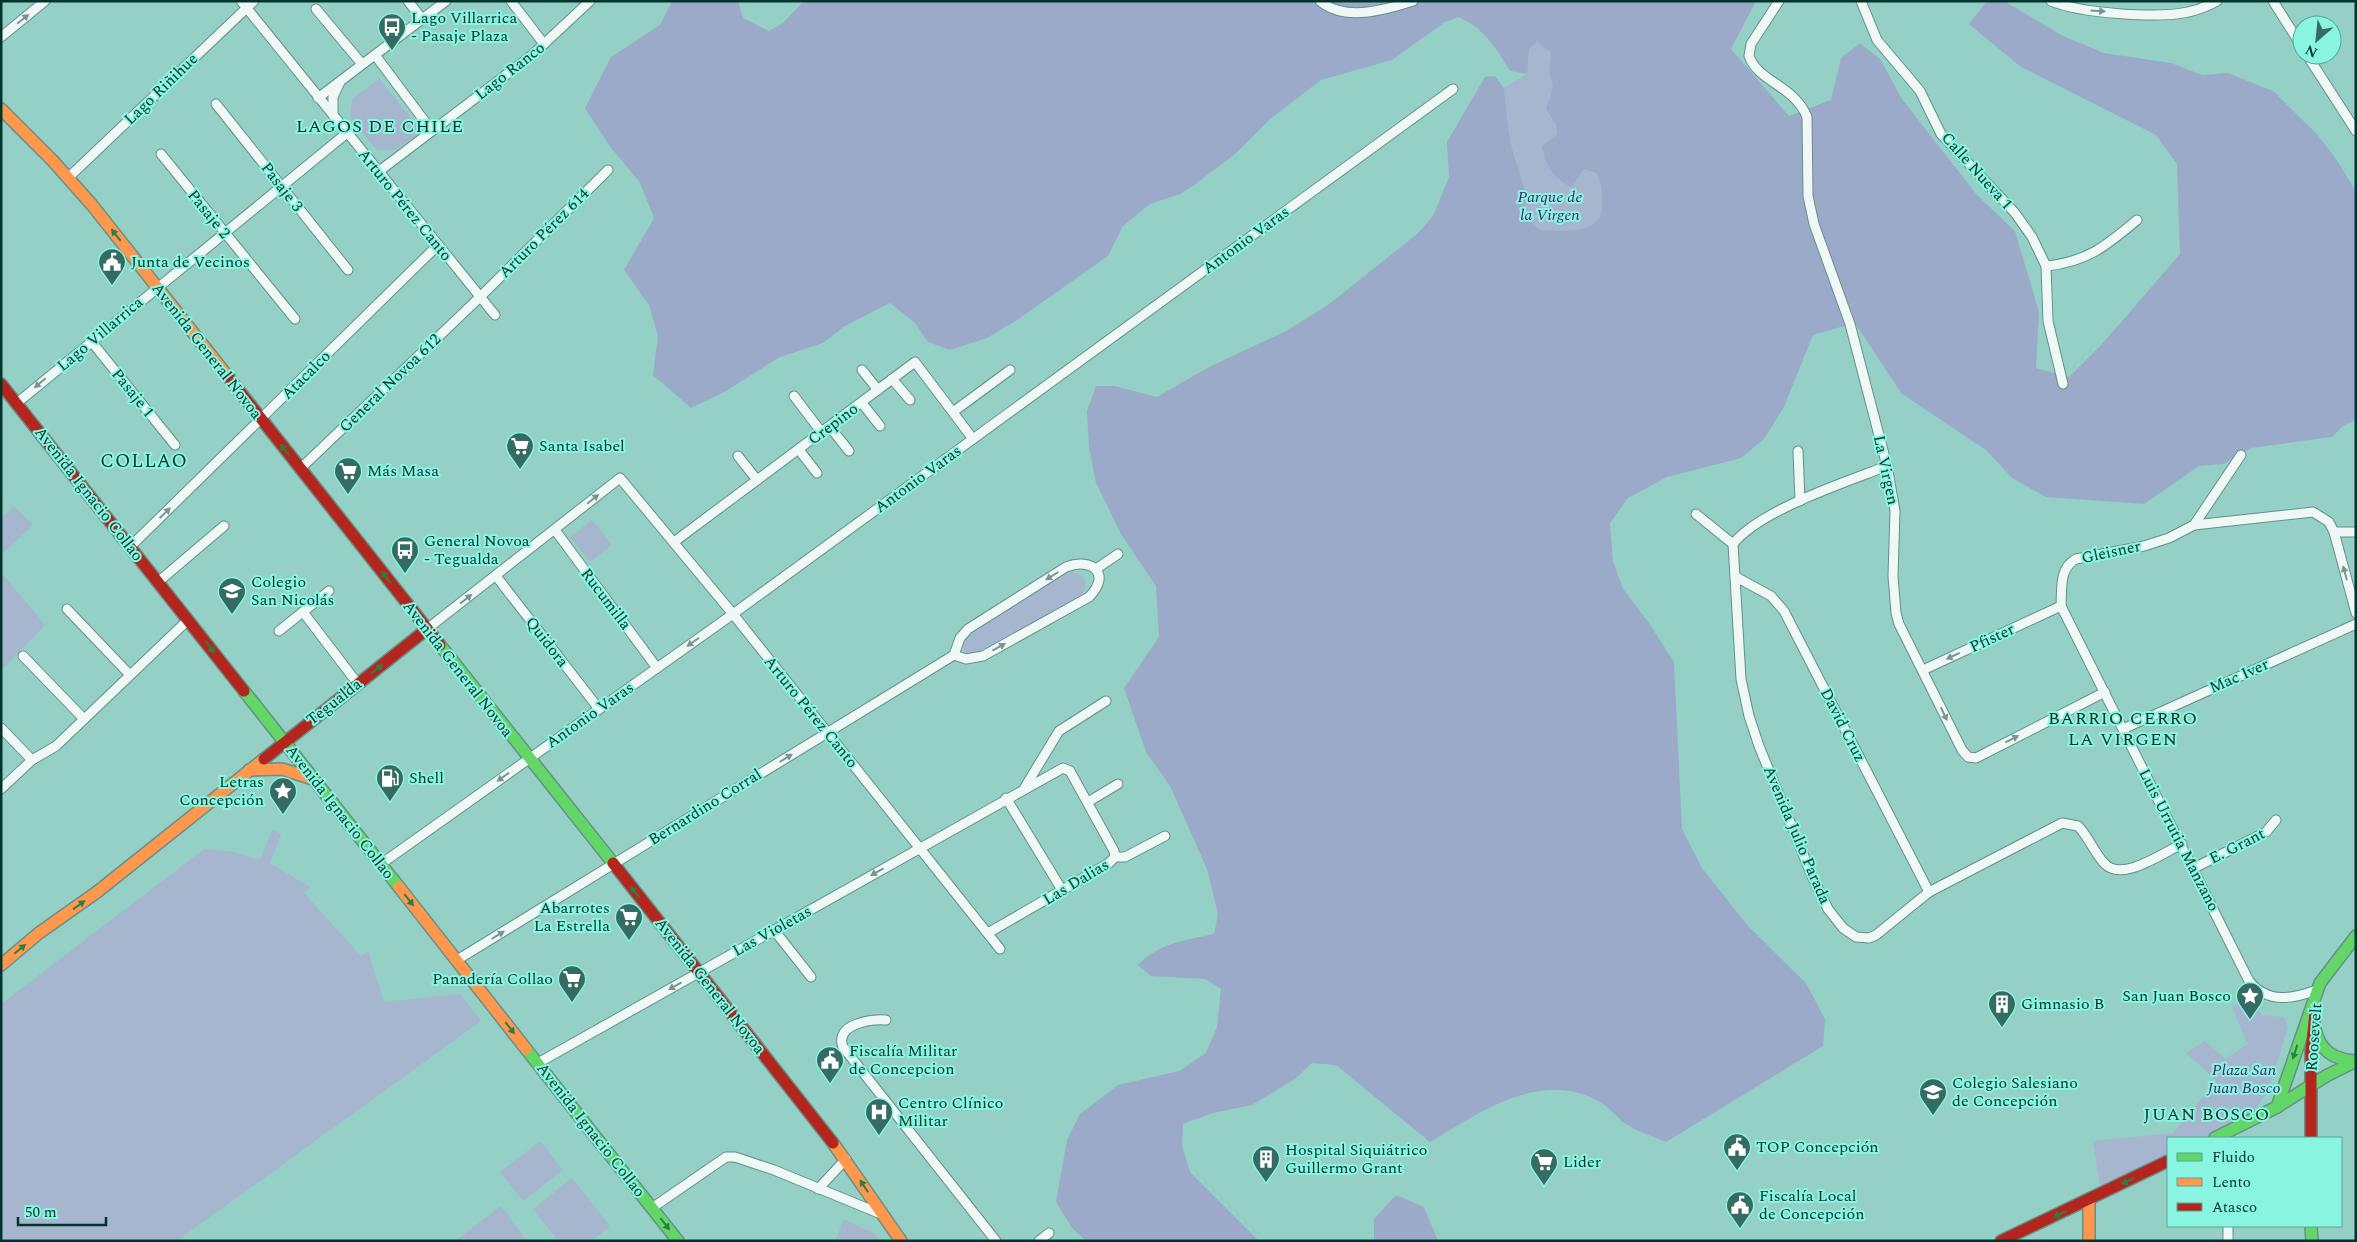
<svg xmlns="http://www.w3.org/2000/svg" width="2357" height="1242" viewBox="0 0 2357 1242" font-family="Spectral,serif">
  <rect width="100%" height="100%" fill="#94d0c5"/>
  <g fill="#a6b6cf">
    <path d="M1537 42 1551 52 1549 72 1553 87 1546 109 1556 125 1557 134 1542 146 1572 187 1584 169 1596 173C1601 182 1602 190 1602 200 1606 237 1565 230 1540 230L1525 216V190L1510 142 1504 88 1527 74 1529 49Z"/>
    <polygon points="379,79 423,132 394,150 377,150 350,118 352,99"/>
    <polygon points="14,506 33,525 1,555 1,518"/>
    <polygon points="592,520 612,545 590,562 570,537"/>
    <polygon points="1,572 45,625 1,671"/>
    <path d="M1072 572C1089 576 1089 588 1078 599L981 651 972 654 966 653 962 647 967 637 1060 576Z"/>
    <polygon points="272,830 281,834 270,863 310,887 304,893 361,956 368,951 384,1002 460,994 481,1021 177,1241 1,1241 1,1004 204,849 234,852 260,860"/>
    <polygon points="2247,999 2262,1015 2284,1017 2288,1027 2268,1091 2251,1115 2204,1138 2168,1138 2168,1154 2100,1186 2093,1141 2173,1133 2217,1081 2186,1053 2205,1041 2225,1059 2248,1044 2232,1007"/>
    <polygon points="540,1141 563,1170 523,1201 500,1172"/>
    <polygon points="572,1178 610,1226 592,1241 558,1241 533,1209"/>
    <polygon points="501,1206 527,1241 455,1241"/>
    <polygon points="844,1219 875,1234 879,1241 835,1241"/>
  </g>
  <g fill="#9caac9">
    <path d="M672 1H738L743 18 769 31 783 23 804 1H1756L1731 49 1789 116 1831 100 1841 58 1860 43 1880 59 1902 99 1977 195 2015 231 2039 312 2036 368 2069 377 2103 343 2180 254 2177 164 2156 135 2021 67 1969 24 1987 1H2004L2063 36 2104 53 2171 63 2202 75 2228 73 2273 91 2316 133 2334 156 2356 191V420L2344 425 2332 437 2251 448 2224 464 2199 466 2144 504 2046 497 2012 478 1987 451 1901 393 1855 323 1813 335 1784 407 1764 439 1741 458 1667 477 1628 498 1610 523 1613 561 1623 589 1649 623 1674 662 1682 829 1702 868 1748 926 1806 983 1825 1019 1823 1046 1666 1142C1652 1136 1636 1131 1624 1123 1616 1116 1608 1106 1598 1101 1540 1069 1479 1113 1430 1142L1336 1065 1312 1063 1295 1079 1252 1105 1213 1113 1183 1124 1182 1146 1190 1172 1259 1241H1086L1072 1228 1056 1202 1067 1140 1080 1114 1118 1085 1179 1071 1206 1053 1217 1027 1221 989 1205 979 1151 976 1138 965C1159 943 1186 940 1214 934L1218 914 1207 869 1170 786 1146 752 1124 688 1159 637 1156 586 1121 534 1096 483 1089 448 1087 411 1096 386H1115L1157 397 1209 367 1286 331 1328 305 1417 234 1433 216 1449 177 1447 142 1485 77 1495 76 1504 88 1510 142 1525 190V216L1540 230C1565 230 1606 237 1602 200 1602 190 1601 182 1596 173L1584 169 1572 187C1555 181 1545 164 1542 146L1557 134 1556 125 1546 109 1553 87 1549 72 1551 52 1537 42 1529 49 1527 74 1510 71C1496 48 1483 27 1458 17L1445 22 1392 60 1321 80 1270 119 1235 154 1193 186 1180 194 1150 204 1123 226 1108 256 1017 320 987 338 950 350 928 342 915 323 890 303 845 326 823 343 780 357 726 391 691 408 653 375 658 336 649 305 624 270 654 218 639 181 611 148 585 108 611 57 660 25Z"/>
    <polygon points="1396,1195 1424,1207 1438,1241 1374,1241 1374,1219"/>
  </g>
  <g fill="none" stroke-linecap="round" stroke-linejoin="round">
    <g stroke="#659088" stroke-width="11">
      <g id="street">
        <polyline points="241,1 495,315"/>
        <polyline points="408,1 422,19"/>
        <polyline points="511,1 544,44"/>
        <path d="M1320 1C1345 22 1385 10 1413 1"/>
        <path d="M1779 1 1751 44 1749 56C1758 82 1794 85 1807 117L1808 196 1814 224 1850 324 1887 466 1895 511 1893 576 1896 613 1899 624 1962 750 1968 757 1976 758 2105 692"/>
        <polyline points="1861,1 1877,40 1920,91 1941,134 2015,213 2032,237 2046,266 2048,321 2063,384"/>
        <path d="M2051 1C2080 13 2157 19 2188 12 2198 10 2208 6 2217 1"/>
        <polyline points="2273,1 2302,47"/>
        <polyline points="316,9 362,64"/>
        <polyline points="1,37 45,1"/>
        <polyline points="375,55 432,131"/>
        <polyline points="2307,55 2356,131"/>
        <polyline points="318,98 446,1"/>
        <polyline points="216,104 348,270"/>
        <polyline points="333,115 333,97 340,82"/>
        <polyline points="161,154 295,319"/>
        <polyline points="378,172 531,56 590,1"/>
        <polyline points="69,177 254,1"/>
        <path d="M2046 266C2087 262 2106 246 2137 220"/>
        <polyline points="91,341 175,445"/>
        <polyline points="862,370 878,390"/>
        <polyline points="892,379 910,400"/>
        <polyline points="794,396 822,433"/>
        <polyline points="17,403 347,133"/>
        <polyline points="862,403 880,426"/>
        <polyline points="953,412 1010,370"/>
        <polyline points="830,427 849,451"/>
        <polyline points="799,450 817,473"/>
        <polyline points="1798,451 1800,501"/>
        <polyline points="738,456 757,480"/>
        <path d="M1887 466C1846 482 1760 510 1733 544L1741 679 1749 716 1759 746 1812 876 1828 909 1843 928 1856 937 1869 938 1876 935 1929 892 2062 823 2078 826C2089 837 2094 853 2105 864 2122 882 2163 853 2182 844"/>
        <polyline points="300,469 480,297 608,170"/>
        <polyline points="1696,514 1733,544"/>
        <polyline points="2194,525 2241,455"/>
        <polyline points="555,530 657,668"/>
        <polyline points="2334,532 2356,532"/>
        <polyline points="674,542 915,362 973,439"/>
        <polyline points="130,547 438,245"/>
        <polyline points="1096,569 1118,554"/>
        <polyline points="496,576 599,709"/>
        <polyline points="1736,577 1771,596 1784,611 1929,892"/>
        <polyline points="158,582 224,526"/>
        <path d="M2061 606 2249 981C2268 1004 2292 999 2317 990"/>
        <path d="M2061 606C2062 589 2059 568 2076 559L2144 546 2169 538 2194 525 2313 512 2329 522 2334 532 2356 613"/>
        <polyline points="67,609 130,675"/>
        <polyline points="303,612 358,684"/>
        <polyline points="427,629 620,478 733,614 1000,949"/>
        <polyline points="279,631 329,591"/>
        <polyline points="23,656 84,719"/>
        <polyline points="1923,670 2061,606"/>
        <polyline points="1,728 32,760"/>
        <polyline points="2123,729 2356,624"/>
        <polyline points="1025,787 1059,731 1106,701"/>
        <polyline points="1,789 32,760 56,746 188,620"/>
        <polyline points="1006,798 1062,890"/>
        <polyline points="1088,802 1118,784"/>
        <polyline points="1115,857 1125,857 1165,836"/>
        <polyline points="381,864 733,614 1453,89"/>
        <polyline points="2194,868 2266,832 2276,820"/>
        <polyline points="774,930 811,977"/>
        <polyline points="988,933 1109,863 1115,857"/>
        <path d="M457 960 954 655 960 638 968 629 1066 567C1092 557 1112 574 1089 597L983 656 966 659 954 655"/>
        <path d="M886 1020C871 1019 834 1024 843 1047L996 1241"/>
        <polyline points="538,1063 1063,768 1070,771 1114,851 1115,857"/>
        <polyline points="818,1189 846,1159"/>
        <polyline points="652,1208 726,1157 735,1157 774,1170 881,1214"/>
        <polyline points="2228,1226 2228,1241"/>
        <polyline points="1039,1241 1049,1233"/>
      </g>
    </g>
    <g stroke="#659088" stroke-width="14">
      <g id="fast">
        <polyline points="440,645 613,863"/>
        <polyline points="244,691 399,887"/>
        <path d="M2315 1029C2320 1051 2333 1059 2355 1061"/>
        <polyline points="526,1049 678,1241"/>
        <polyline points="2277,1107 2326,1076 2356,1061"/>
        <polyline points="2215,1138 2277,1107 2320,983 2356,936"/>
        <polyline points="2311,1226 2312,1241"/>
      </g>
    </g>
    <g stroke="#659088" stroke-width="14">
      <g id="slow">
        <polyline points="1,109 53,161 92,205 229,378"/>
        <polyline points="249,770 282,769 313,779"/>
        <polyline points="399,887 526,1049"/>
        <polyline points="1,965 39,933 97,892 264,759"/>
        <polyline points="833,1143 901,1241"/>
        <polyline points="2089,1201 2089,1241"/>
      </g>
    </g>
    <g stroke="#659088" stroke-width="14">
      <g id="jam">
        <polyline points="229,378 440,645"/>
        <polyline points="1,384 244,691"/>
        <polyline points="264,759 427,629"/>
        <polyline points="613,863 833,1143"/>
        <polyline points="2311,1138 2311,1051 2315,1012"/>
        <polyline points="2001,1241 2168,1161"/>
      </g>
    </g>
    <use href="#street" stroke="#eff8f6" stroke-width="9"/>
    <use href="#fast" stroke="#63d668" stroke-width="11"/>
    <use href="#slow" stroke="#ff974d" stroke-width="11"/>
    <use href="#jam" stroke="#b3261e" stroke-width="11"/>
  </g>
  <defs><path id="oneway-solid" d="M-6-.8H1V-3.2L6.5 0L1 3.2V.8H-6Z" transform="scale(1.25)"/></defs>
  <g fill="#789692">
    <use href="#oneway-solid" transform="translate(2098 11) rotate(4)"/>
    <use href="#oneway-solid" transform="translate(23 19) rotate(-39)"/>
    <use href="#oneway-solid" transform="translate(40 383) rotate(140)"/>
    <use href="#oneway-solid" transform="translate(593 499) rotate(-39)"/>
    <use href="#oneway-solid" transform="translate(165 513) rotate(-44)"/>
    <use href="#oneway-solid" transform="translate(2345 573) rotate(-105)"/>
    <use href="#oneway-solid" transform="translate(1052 576) rotate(148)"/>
    <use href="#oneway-solid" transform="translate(466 599) rotate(-38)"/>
    <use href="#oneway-solid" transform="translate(693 642) rotate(145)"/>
    <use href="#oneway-solid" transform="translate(999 647) rotate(-29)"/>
    <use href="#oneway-solid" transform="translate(1953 656) rotate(155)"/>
    <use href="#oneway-solid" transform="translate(1944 714) rotate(65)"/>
    <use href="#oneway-solid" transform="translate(2012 739) rotate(-27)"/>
    <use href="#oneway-solid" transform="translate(786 758) rotate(-32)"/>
    <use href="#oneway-solid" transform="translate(503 777) rotate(144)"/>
    <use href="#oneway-solid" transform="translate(877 872) rotate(151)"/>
    <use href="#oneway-solid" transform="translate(498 935) rotate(-32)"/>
    <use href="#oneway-solid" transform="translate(675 986) rotate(151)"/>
  </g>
  <g fill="#2d7d48">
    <use href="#oneway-solid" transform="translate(116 235) rotate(-128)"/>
    <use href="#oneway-solid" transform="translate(285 450) rotate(-128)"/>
    <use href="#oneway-solid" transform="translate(386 577) rotate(-129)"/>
    <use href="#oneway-solid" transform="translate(210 647) rotate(52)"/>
    <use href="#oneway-solid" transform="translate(377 669) rotate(-38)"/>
    <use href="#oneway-solid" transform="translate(635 892) rotate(-129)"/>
    <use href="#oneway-solid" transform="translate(409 900) rotate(52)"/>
    <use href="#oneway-solid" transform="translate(79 905) rotate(-36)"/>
    <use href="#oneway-solid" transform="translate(20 949) rotate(-40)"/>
    <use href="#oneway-solid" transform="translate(510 1028) rotate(52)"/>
    <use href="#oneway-solid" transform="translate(2295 1052) rotate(108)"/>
    <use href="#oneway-solid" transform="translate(2128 1181) rotate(154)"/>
    <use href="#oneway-solid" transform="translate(864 1186) rotate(-123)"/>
    <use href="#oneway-solid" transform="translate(2060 1214) rotate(156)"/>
    <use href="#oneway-solid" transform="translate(665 1224) rotate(52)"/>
  </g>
  <defs>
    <g id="bus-pin" transform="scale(1.4375)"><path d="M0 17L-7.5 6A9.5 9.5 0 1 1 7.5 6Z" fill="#346b62" stroke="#89f5e1"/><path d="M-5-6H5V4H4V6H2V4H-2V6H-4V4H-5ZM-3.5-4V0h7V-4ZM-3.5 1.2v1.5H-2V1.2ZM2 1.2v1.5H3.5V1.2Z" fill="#fff"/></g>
    <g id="civic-pin" transform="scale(1.4375)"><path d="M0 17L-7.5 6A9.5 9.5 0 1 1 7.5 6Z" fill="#346b62" stroke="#89f5e1"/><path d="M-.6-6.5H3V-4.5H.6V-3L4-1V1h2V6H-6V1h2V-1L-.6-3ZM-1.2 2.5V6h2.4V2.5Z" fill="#fff"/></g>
    <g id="supermarket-pin" transform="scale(1.4375)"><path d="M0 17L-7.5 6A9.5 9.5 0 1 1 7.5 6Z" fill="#346b62" stroke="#89f5e1"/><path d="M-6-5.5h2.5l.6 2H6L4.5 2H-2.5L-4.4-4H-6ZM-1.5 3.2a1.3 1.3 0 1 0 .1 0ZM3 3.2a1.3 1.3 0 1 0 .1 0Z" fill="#fff"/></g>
    <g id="school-pin" transform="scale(1.4375)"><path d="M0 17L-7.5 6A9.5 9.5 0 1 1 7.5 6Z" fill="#346b62" stroke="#89f5e1"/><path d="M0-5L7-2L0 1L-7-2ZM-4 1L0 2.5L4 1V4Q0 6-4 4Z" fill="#fff"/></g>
    <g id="fuel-pin" transform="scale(1.4375)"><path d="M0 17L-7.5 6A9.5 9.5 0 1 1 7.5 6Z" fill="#346b62" stroke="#89f5e1"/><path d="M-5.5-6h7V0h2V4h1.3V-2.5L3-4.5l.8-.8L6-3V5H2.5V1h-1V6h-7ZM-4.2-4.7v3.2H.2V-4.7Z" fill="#fff"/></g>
    <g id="sight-pin" transform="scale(1.4375)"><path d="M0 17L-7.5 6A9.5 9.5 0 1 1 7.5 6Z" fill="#346b62" stroke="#89f5e1"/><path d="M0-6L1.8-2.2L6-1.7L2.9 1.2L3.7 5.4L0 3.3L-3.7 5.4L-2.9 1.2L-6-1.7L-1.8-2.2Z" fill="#fff"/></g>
    <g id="building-pin" transform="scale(1.4375)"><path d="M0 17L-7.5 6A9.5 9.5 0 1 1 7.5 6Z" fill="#346b62" stroke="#89f5e1"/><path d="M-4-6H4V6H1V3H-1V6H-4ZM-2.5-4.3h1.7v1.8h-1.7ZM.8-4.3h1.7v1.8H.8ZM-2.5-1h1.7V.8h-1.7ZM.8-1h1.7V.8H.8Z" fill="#fff"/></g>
    <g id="hospital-pin" transform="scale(1.4375)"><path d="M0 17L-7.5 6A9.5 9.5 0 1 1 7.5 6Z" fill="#346b62" stroke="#89f5e1"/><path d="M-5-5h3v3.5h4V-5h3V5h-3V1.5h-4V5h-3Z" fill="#fff"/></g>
  </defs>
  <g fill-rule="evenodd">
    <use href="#bus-pin" x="392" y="27"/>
    <use href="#civic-pin" x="112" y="262"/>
    <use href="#supermarket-pin" x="520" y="446"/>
    <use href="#supermarket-pin" x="348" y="471"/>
    <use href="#bus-pin" x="405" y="550"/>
    <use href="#school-pin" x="232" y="591"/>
    <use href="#fuel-pin" x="390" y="778"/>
    <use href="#sight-pin" x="283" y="791"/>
    <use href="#supermarket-pin" x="629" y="917"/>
    <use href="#supermarket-pin" x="572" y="979"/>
    <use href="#sight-pin" x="2250" y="996"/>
    <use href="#building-pin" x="2002" y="1004"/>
    <use href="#civic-pin" x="830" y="1060"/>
    <use href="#school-pin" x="1933" y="1092"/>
    <use href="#hospital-pin" x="879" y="1112"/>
    <use href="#civic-pin" x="1737" y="1147"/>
    <use href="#building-pin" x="1266" y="1159"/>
    <use href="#supermarket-pin" x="1544" y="1162"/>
    <use href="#civic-pin" x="1740" y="1205"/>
  </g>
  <g text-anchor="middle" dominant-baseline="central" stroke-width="4" stroke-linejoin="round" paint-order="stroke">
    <g font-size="16" fill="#01342d" stroke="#89f5e1" text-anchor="start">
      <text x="411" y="18">Lago Villarrica<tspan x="411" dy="18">- Pasaje Plaza</tspan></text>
      <text x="131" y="262">Junta de Vecinos</text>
      <text x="539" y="446">Santa Isabel</text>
      <text x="367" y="471">Más Masa</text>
      <text x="424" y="541">General Novoa<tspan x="424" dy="18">- Tegualda</tspan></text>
      <text x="251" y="582">Colegio<tspan x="251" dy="18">San Nicolás</tspan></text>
      <text x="409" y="778">Shell</text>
      <text x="264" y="782" text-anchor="end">Letras<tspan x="264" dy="18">Concepción</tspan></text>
      <text x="610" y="908" text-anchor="end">Abarrotes<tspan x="610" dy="18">La Estrella</tspan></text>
      <text x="553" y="979" text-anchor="end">Panadería Collao</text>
      <text x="2231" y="996" text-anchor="end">San Juan Bosco</text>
      <text x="2021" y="1004">Gimnasio B</text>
      <text x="849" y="1051">Fiscalía Militar<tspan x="849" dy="18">de Concepcion</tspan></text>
      <text x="1952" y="1083">Colegio Salesiano<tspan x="1952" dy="18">de Concepción</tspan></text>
      <text x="898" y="1103">Centro Clínico<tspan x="898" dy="18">Militar</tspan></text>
      <text x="1756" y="1147">TOP Concepción</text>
      <text x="1285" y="1150">Hospital Siquiátrico<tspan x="1285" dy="18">Guillermo Grant</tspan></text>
      <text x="1563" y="1162">Lider</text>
      <text x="1759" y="1196">Fiscalía Local<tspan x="1759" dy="18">de Concepción</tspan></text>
    </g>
    <g font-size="16" fill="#01342d" stroke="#89f5e1">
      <text transform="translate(510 71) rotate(-38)">Lago Ranco</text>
      <text transform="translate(161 89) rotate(-44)">Lago Riñihue</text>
      <text transform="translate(1977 171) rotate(48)">Calle Nueva 1</text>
      <text transform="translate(282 187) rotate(52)">Pasaje 3</text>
      <text transform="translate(405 205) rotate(51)">Arturo Pérez Canto</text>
      <text transform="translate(209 214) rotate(51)">Pasaje 2</text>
      <text transform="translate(544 233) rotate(-45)">Arturo Pérez 614</text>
      <text transform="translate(1246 240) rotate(-36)">Antonio Varas</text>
      <text transform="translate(100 334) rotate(-40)">Lago Villarrica</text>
      <text transform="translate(207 351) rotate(52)">Avenida General Novoa</text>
      <text transform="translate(306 375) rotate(-45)">Atacalco</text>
      <text transform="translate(390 383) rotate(-44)">General Novoa 612</text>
      <text transform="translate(133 393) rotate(51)">Pasaje 1</text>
      <text transform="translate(833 424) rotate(-37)">Crepino</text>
      <text transform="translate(1886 470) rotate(78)">La Virgen</text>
      <text transform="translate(918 479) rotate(-36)">Antonio Varas</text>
      <text transform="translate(89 494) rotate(52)">Avenida Ignacio Collao</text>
      <text transform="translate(2111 552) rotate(-12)">Gleisner</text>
      <text transform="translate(606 599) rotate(53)">Rucumilla</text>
      <text transform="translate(1992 638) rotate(-25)">Pfister</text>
      <text transform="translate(547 642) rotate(52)">Quidora</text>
      <text transform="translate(458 669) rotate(52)">Avenida General Novoa</text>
      <text transform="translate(2239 676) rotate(-24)">Mac Iver</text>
      <text transform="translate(334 702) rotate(-38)">Tegualda</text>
      <text transform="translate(811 712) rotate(51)">Arturo Pérez Canto</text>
      <text transform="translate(590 715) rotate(-35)">Antonio Varas</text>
      <text transform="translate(1843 725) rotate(63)">David Cruz</text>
      <text transform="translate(705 807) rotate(-32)">Bernardino Corral</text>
      <text transform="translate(340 812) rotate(52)">Avenida Ignacio Collao</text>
      <text transform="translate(1797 835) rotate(67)">Avenida Julio Parada</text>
      <text transform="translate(2179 840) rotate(63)">Luis Urrutia Manzano</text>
      <text transform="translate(2237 846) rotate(-27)">E. Grant</text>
      <text transform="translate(1076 882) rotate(-31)">Las Dalias</text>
      <text transform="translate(772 931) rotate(-29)">Las Violetas</text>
      <text transform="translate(710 986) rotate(52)">Avenida General Novoa</text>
      <text transform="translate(2314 1037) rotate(-86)">Roosevelt</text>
      <text transform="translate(591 1130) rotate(52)">Avenida Ignacio Collao</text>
    </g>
    <g font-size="16" font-style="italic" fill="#452371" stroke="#89f5e1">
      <text x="1550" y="197">Parque de<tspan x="1550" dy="18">la Virgen</tspan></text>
      <text x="2244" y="1070">Plaza San<tspan x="2244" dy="18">Juan Bosco</tspan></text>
    </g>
    <g font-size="18" letter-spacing="1" fill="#0f332d" stroke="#89f5e1">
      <text x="380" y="126">LAGOS DE CHILE</text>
      <text x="2123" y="718">BARRIO CERRO<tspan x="2123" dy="21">LA VIRGEN</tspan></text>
      <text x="2207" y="1114">JUAN BOSCO</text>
    </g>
    <g font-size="19" letter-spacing="1" fill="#0f332d" stroke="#89f5e1">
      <text x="144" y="461">COLLAO</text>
    </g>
  </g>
  <rect width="2357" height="1242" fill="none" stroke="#01342d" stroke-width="5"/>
  <rect x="2167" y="1137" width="175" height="90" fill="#89f5e1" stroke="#53a899"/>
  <rect x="2177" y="1153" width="25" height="8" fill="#63d668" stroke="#53a899"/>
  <text x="2212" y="1162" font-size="15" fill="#01342d">Fluido</text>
  <rect x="2177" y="1178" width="25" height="8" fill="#ff974d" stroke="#53a899"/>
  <text x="2212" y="1187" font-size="15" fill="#01342d">Lento</text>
  <rect x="2177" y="1203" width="25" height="8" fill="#b3261e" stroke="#53a899"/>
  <text x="2212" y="1212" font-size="15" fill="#01342d">Atasco</text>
  <g transform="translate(2317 40) rotate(207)"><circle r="24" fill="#89f5e1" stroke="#53a899"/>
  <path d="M0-4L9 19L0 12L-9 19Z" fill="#346b62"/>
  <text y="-8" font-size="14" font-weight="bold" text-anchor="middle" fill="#01342d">N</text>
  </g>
  <path d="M18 1217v8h88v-8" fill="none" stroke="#01342d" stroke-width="2.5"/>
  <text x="25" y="1217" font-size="15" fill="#01342d" stroke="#89f5e1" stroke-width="4" paint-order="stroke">50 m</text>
</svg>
